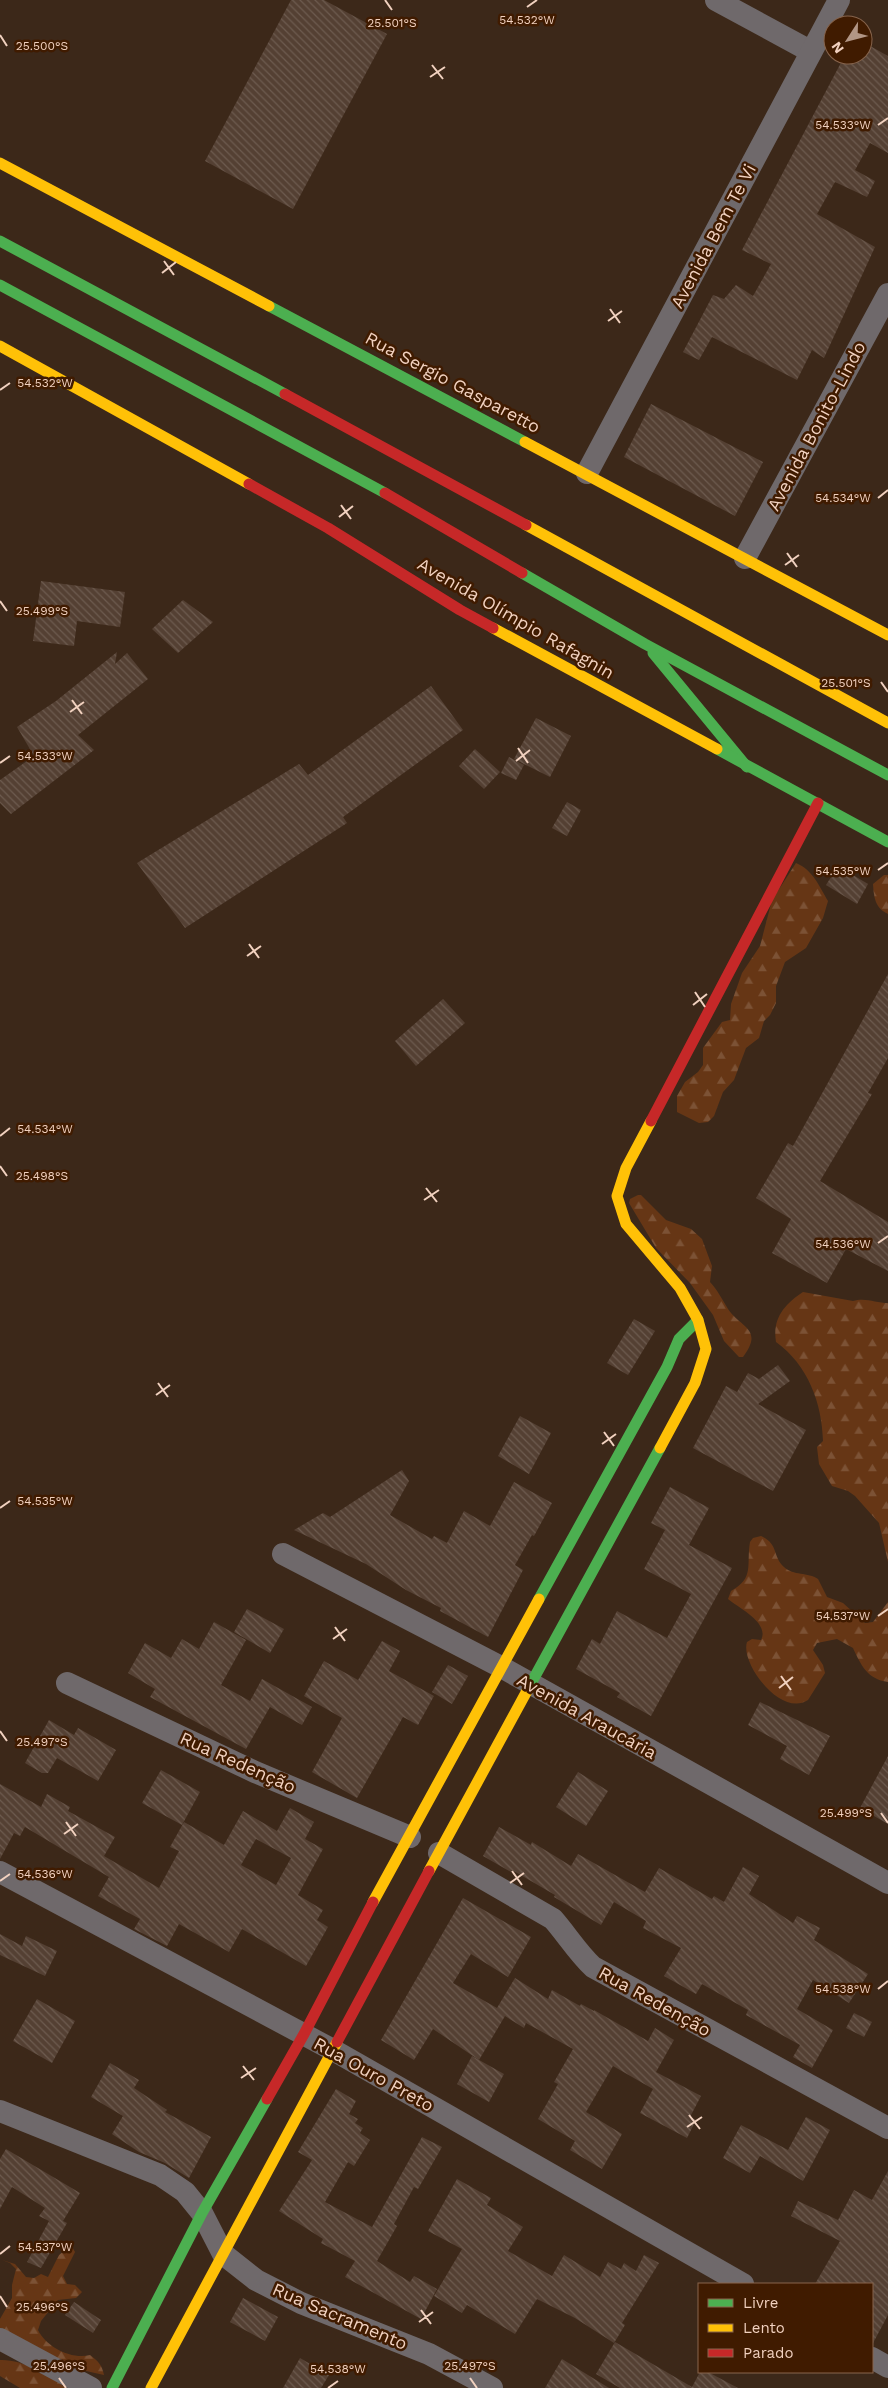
<svg xmlns="http://www.w3.org/2000/svg" width="888" height="2388" viewBox="0 0 888 2388" font-family="'Work Sans',sans-serif">
  <defs>
    <pattern id="forest-firs" width="22" height="20" patternUnits="userSpaceOnUse" patternTransform="scale(1.25)"><rect width="22" height="20" fill="#663615"/><path d="M5 1l3.5 6h-7zM16 11l3.5 6h-7z" fill="#7c5235"/></pattern>
    <pattern id="building-back-hatch" width="6" height="6" patternUnits="userSpaceOnUse" patternTransform="scale(1.25)"><rect width="6" height="6" fill="#544033"/><path d="M-1 5l2 2M0 0l6 6M5-1l2 2" fill="none" stroke="#6d5b4f"/></pattern>
  </defs>
  <rect width="100%" height="100%" fill="#3c2819"/>
  <g fill="url(#forest-firs)">
    <path d="M796 863C813 870 819 886 828 901L823 918 806 948 785 962 776 986V1003L770 1015 764 1021 759 1038 746 1048 734 1080 723 1092 714 1116 708 1122 699 1123 677 1112V1096L685 1082 698 1072 703 1065V1048L722 1022 730 1020 731 1004 742 973 760 946 772 900Z"/>
    <path d="M884 875H888V914C875 908 874 898 873 884Z"/>
    <path d="M638 1195H641L666 1220 691 1229 702 1239 712 1266 710 1282C718 1291 722 1299 728 1309 741 1328 764 1329 743 1357H739L724 1341 713 1315 690 1283 656 1248 629 1203 630 1199Z"/>
    <path d="M803 1292 853 1301C865 1297 876 1303 888 1303V1562L879 1523 855 1496 848 1491 832 1486 819 1464 817 1447 823 1441C822 1403 808 1365 776 1342 772 1318 785 1304 803 1292Z"/>
    <path d="M761 1536C779 1544 772 1556 784 1567 793 1576 808 1572 818 1579L827 1597 843 1603 865 1623 873 1622 888 1602V1682C867 1679 861 1665 853 1648L837 1639 817 1643 813 1650 823 1665 825 1673 808 1700C781 1718 740 1663 747 1642L752 1639 761 1640C770 1623 739 1608 728 1599L731 1591C755 1578 746 1565 750 1542L753 1538Z"/>
    <path d="M71 2245 75 2252 63 2276 67 2284 75 2285 82 2292 76 2298 58 2300 41 2321 38 2330C46 2347 72 2360 90 2355 98 2361 102 2365 104 2375L77 2369 0 2333V2319L12 2298V2285L16 2269 10 2263 2 2260 15 2264 26 2277 34 2278 41 2274 48 2277 59 2255Z"/>
    <path d="M0 2360C22 2359 49 2375 66 2388H20L0 2376Z"/>
  </g>
  <g fill="url(#building-back-hatch)" fill-rule="evenodd">
    <polygon points="291,0 324,0 387,34 293,209 205,161"/>
    <polygon points="863,42 888,56 888,153 870,143 855,170 875,181 867,197 835,182 817,214 875,247 824,358 812,350 797,380 712,337 699,360 683,352 713,295 724,299 736,285 753,296 771,264 742,250 845,55 863,55"/>
    <polygon points="651,404 763,462 735,516 624,457"/>
    <polygon points="41,581 125,592 120,627 77,621 74,646 33,641"/>
    <polygon points="183,600 213,622 178,653 152,629"/>
    <polygon points="117,652 115,664 127,653 148,679 78,735 94,750 11,814 0,803 0,780 34,756 17,727 56,701"/>
    <polygon points="431,686 463,730 343,817 347,823 185,928 137,863 299,764 308,775"/>
    <polygon points="536,718 571,736 550,777 514,759"/>
    <polygon points="475,749 500,772 484,789 459,766"/>
    <polygon points="509,757 524,765 516,780 501,773"/>
    <polygon points="567,802 581,810 567,836 552,828"/>
    <polygon points="838,866 868,884 857,904 826,885"/>
    <polygon points="888,974 888,1058 868,1093 872,1094 820,1181 888,1222 888,1271 846,1249 827,1283 772,1253 791,1219 756,1198 788,1143 793,1146"/>
    <polygon points="443,999 465,1023 416,1066 395,1041"/>
    <polygon points="634,1319 655,1331 628,1375 607,1363"/>
    <polygon points="778,1365 790,1381 758,1404 806,1430 773,1491 693,1448 726,1386 737,1392 748,1373 759,1379"/>
    <polygon points="520,1416 551,1433 529,1474 498,1456"/>
    <polygon points="402,1470 409,1481 390,1515 432,1539 434,1536 447,1543 464,1511 490,1526 514,1482 552,1503 534,1536 532,1535 515,1565 523,1570 488,1637 440,1611 441,1608 406,1590 366,1564 294,1530 323,1513 330,1517"/>
    <polygon points="670,1487 709,1508 689,1545 732,1568 651,1716 617,1697 620,1693 576,1669 592,1639 600,1644 617,1611 667,1638 691,1594 644,1569 665,1530 651,1523"/>
    <polygon points="247,1609 284,1629 270,1653 234,1632"/>
    <polygon points="214,1622 246,1640 221,1685 250,1701 262,1679 312,1707 302,1725 270,1707 246,1749 150,1697 155,1689 128,1673 145,1643 171,1658 182,1639 199,1649"/>
    <polygon points="382,1641 400,1651 389,1671 434,1696 418,1725 403,1717 357,1798 312,1772 342,1718 304,1696 324,1661 358,1680"/>
    <polygon points="448,1665 468,1676 452,1704 432,1692"/>
    <polygon points="760,1702 830,1736 809,1775 780,1759 787,1746 748,1725"/>
    <polygon points="49,1720 74,1735 78,1728 116,1750 98,1781 57,1758 48,1773 42,1773 25,1763"/>
    <polygon points="888,1756 888,1824 860,1808"/>
    <polygon points="161,1770 200,1792 182,1825 142,1803"/>
    <polygon points="578,1772 608,1791 586,1826 556,1807"/>
    <path d="M0 1784 41 1807 47 1794 70 1807 68 1811 115 1837 104 1856 159 1888 179 1851 170 1847 184 1822 224 1845 243 1811 277 1831 290 1808 314 1822 305 1839 323 1849 298 1895 323 1910 317 1920 328 1927 306 1966 242 1929 229 1952 179 1924 167 1946 134 1929 140 1919 98 1896 109 1877 25 1827 20 1836 14 1833 0 1859ZM256 1839 291 1858 276 1885 241 1865Z"/>
    <polygon points="499,1827 531,1845 532,1842 571,1866 578,1854 645,1892 659,1868 712,1899 714,1896 724,1902 743,1867 759,1876 749,1894 793,1923 797,1916 820,1928 814,1940 868,1974 849,2003 813,1980 797,2009 833,2030 812,2068 793,2057 800,2045 746,2015 748,2010 702,1984 696,1994 664,1976 681,1948 643,1928 646,1921 614,1902 601,1925 554,1897 555,1895 512,1870 511,1872 483,1856"/>
    <polygon points="463,1898 531,1937 508,1977 471,1954 453,1983 497,2008 515,1978 548,1999 552,1990 580,2006 581,2004 594,2011 594,2010 648,2041 655,2028 674,2040 656,2072 701,2096 690,2117 696,2120 687,2138 640,2113 653,2089 613,2066 586,2112 622,2134 602,2169 570,2150 575,2141 538,2119 558,2084 554,2082 573,2049 526,2023 524,2028 505,2016 479,2060 433,2029 414,2060 381,2040"/>
    <polygon points="0,1934 22,1946 26,1936 57,1951 45,1976 0,1955"/>
    <polygon points="37,1999 75,2021 52,2063 13,2041"/>
    <polygon points="854,2013 872,2022 864,2037 846,2028"/>
    <polygon points="472,2056 504,2074 489,2102 457,2084"/>
    <polygon points="110,2063 139,2080 134,2088 167,2110 165,2112 211,2137 189,2178 165,2163 139,2152 112,2134 123,2116 91,2097"/>
    <polygon points="336,2089 356,2101 349,2114 358,2119 355,2123 363,2128 360,2133 370,2140 354,2166 348,2162 325,2202 372,2227 422,2137 442,2147 418,2189 414,2187 394,2224 397,2226 377,2261 410,2282 414,2276 437,2289 421,2319 345,2277 355,2261 321,2243 323,2239 279,2211 312,2160 298,2152"/>
    <polygon points="806,2117 830,2130 803,2181 760,2156 750,2173 723,2158 741,2125 788,2150"/>
    <polygon points="6,2149 80,2193 63,2221 67,2223 41,2268 27,2262 49,2221 39,2216 45,2208 12,2187 0,2209 0,2159"/>
    <polygon points="888,2171 888,2315 872,2345 872,2284 815,2284 840,2241 791,2216 798,2201 838,2220 854,2190 872,2200"/>
    <polygon points="457,2179 491,2198 487,2205 523,2227 508,2251 552,2276 564,2255 600,2277 608,2262 621,2269 624,2263 636,2271 644,2255 659,2263 622,2323 625,2325 614,2343 575,2318 537,2299 515,2334 467,2305 462,2313 434,2296 462,2249 428,2231"/>
    <polygon points="243,2298 278,2317 265,2341 230,2322"/>
    <polygon points="74,2302 101,2320 93,2333 65,2315"/>
    <polygon points="615,2342 692,2387 700,2372 708,2372 738,2388 620,2388 596,2374"/>
    <polygon points="300,2358 329,2375 321,2388 283,2388"/>
    <polygon points="562,2359 609,2388 545,2388"/>
  </g>
  <g fill="none" stroke-linecap="round" stroke-linejoin="round">
    <g stroke="#6f696b" stroke-width="22">
      <polyline points="716,0 810,51"/>
      <polyline points="587,473 839,0"/>
      <polyline points="745,558 888,294"/>
      <polyline points="283,1554 503,1668 888,1883"/>
      <polyline points="67,1683 255,1772 410,1837"/>
      <path d="M439 1853 553 1919C567 1935 578 1953 593 1967L888 2128"/>
      <polyline points="0,1872 333,2050 743,2284"/>
      <polyline points="0,2111 160,2175 185,2192 202,2213 223,2254 256,2280 301,2303 429,2354 492,2388"/>
      <polyline points="0,2339 91,2388"/>
      <polyline points="872,2358 888,2367"/>
    </g>
    <g stroke="#4caf50" stroke-width="11">
      <polyline points="0,241 285,394"/>
      <polyline points="0,285 385,493"/>
      <polyline points="269,306 525,442"/>
      <polyline points="522,573 645,644 888,775"/>
      <polyline points="653,653 747,767"/>
      <polyline points="717,749 888,842"/>
      <polyline points="539,1599 667,1367 679,1339 698,1320"/>
      <polyline points="528,1689 660,1448"/>
      <polyline points="112,2388 202,2213 267,2099"/>
    </g>
    <g stroke="#ffc107" stroke-width="11">
      <polyline points="0,163 269,306"/>
      <polyline points="0,346 249,484"/>
      <polyline points="525,442 888,635"/>
      <polyline points="526,525 888,723"/>
      <polyline points="493,628 717,749"/>
      <polyline points="651,1121 626,1168 617,1196 626,1224 680,1288 698,1320 706,1349 695,1383 660,1448"/>
      <polyline points="429,1871 528,1689"/>
      <polyline points="373,1902 539,1599"/>
      <polyline points="151,2388 337,2042"/>
    </g>
    <g stroke="#c62828" stroke-width="11">
      <polyline points="285,394 526,525"/>
      <polyline points="249,484 328,528 460,610 493,628"/>
      <polyline points="385,493 522,573"/>
      <polyline points="651,1121 818,803"/>
      <polyline points="337,2042 429,1871"/>
      <polyline points="267,2099 304,2034 373,1902"/>
    </g>
  </g>
  <path fill="none" stroke="#f1d1bf" stroke-width="2" d="M385 0 392 10M527 7 537 0M0 35 7 46M432 65 443 79M430 77 445 67M878 125 888 118M164 261 174 275M162 273 176 262M610 309 620 323M608 321 622 311M0 390 10 383M878 498 888 490M341 505 351 519M339 517 353 506M787 553 797 567M785 565 799 555M0 601 7 611M881 682 888 692M72 700 82 714M70 712 84 702M518 748 528 763M516 761 530 750M0 763 10 756M878 870 888 863M249 944 259 958M247 956 261 946M695 992 705 1007M693 1005 707 994M0 1136 10 1128M0 1166 7 1176M426 1188 437 1202M424 1200 439 1190M878 1243 888 1236M158 1383 168 1397M156 1395 170 1385M604 1432 614 1446M602 1444 616 1434M0 1508 10 1501M878 1616 888 1609M335 1627 345 1641M333 1639 347 1629M781 1676 791 1690M779 1688 793 1677M0 1731 7 1741M881 1813 888 1823M66 1822 76 1836M64 1834 78 1824M512 1871 522 1885M0 1881 10 1874M510 1883 524 1873M878 1989 888 1981M243 2066 254 2080M241 2078 256 2068M689 2115 700 2129M687 2127 702 2117M0 2254 10 2246M0 2296 7 2307M421 2310 431 2324M419 2322 433 2312M59 2378 66 2388M470 2378 477 2388M328 2388 338 2381"/>
  <g text-anchor="middle" dominant-baseline="central" stroke-width="5" stroke-linejoin="round" paint-order="stroke">
    <g font-size="18" fill="#f1d1bf" stroke="#401b00">
      <text transform="translate(713 236) rotate(-62)">Avenida Bem Te Vi</text>
      <text transform="translate(453 382) rotate(28)">Rua Sergio Gasparetto</text>
      <text transform="translate(816 426) rotate(-62)">Avenida Bonito-Lindo</text>
      <text transform="translate(516 618) rotate(30)">Avenida Olímpio Rafagnin</text>
      <text transform="translate(587 1716) rotate(29)">Avenida Araucária</text>
      <text transform="translate(238 1762) rotate(24)">Rua Redenção</text>
      <text transform="translate(655 2001) rotate(29)">Rua Redenção</text>
      <text transform="translate(374 2074) rotate(29)">Rua Ouro Preto</text>
      <text transform="translate(340 2316) rotate(23)">Rua Sacramento</text>
    </g>
  </g>
  <g font-size="12" text-anchor="middle" fill="#f1d1bf" stroke="#401b00" stroke-width="5" stroke-linejoin="round" paint-order="stroke">
    <text x="527" y="24">54.532°W</text>
    <text x="392" y="27">25.501°S</text>
    <text x="42" y="50">25.500°S</text>
    <text x="843" y="129">54.533°W</text>
    <text x="45" y="387">54.532°W</text>
    <text x="843" y="502">54.534°W</text>
    <text x="42" y="615">25.499°S</text>
    <text x="846" y="687">25.501°S</text>
    <text x="45" y="760">54.533°W</text>
    <text x="843" y="875">54.535°W</text>
    <text x="45" y="1133">54.534°W</text>
    <text x="42" y="1180">25.498°S</text>
    <text x="843" y="1248">54.536°W</text>
    <text x="45" y="1505">54.535°W</text>
    <text x="843" y="1620">54.537°W</text>
    <text x="42" y="1746">25.497°S</text>
    <text x="846" y="1817">25.499°S</text>
    <text x="45" y="1878">54.536°W</text>
    <text x="843" y="1993">54.538°W</text>
    <text x="45" y="2251">54.537°W</text>
    <text x="42" y="2311">25.496°S</text>
    <text x="59" y="2370">25.496°S</text>
    <text x="470" y="2370">25.497°S</text>
    <text x="338" y="2373">54.538°W</text>
  </g>
  <rect x="698" y="2283" width="175" height="90" fill="#401b00" stroke="#87644c"/>
  <rect x="708" y="2299" width="25" height="8" fill="#4caf50" stroke="#87644c"/>
  <text x="743" y="2308" font-size="15" fill="#f1d1bf">Livre</text>
  <rect x="708" y="2324" width="25" height="8" fill="#ffc107" stroke="#87644c"/>
  <text x="743" y="2333" font-size="15" fill="#f1d1bf">Lento</text>
  <rect x="708" y="2349" width="25" height="8" fill="#c62828" stroke="#87644c"/>
  <text x="743" y="2358" font-size="15" fill="#f1d1bf">Parado</text>
  <g transform="translate(848 40) rotate(234)"><circle r="24" fill="#401b00" stroke="#87644c"/>
  <path d="M0-4L9 19L0 12L-9 19Z" fill="#b29685"/>
  <text y="-8" font-size="14" font-weight="bold" text-anchor="middle" fill="#f1d1bf">N</text>
  </g>
</svg>
